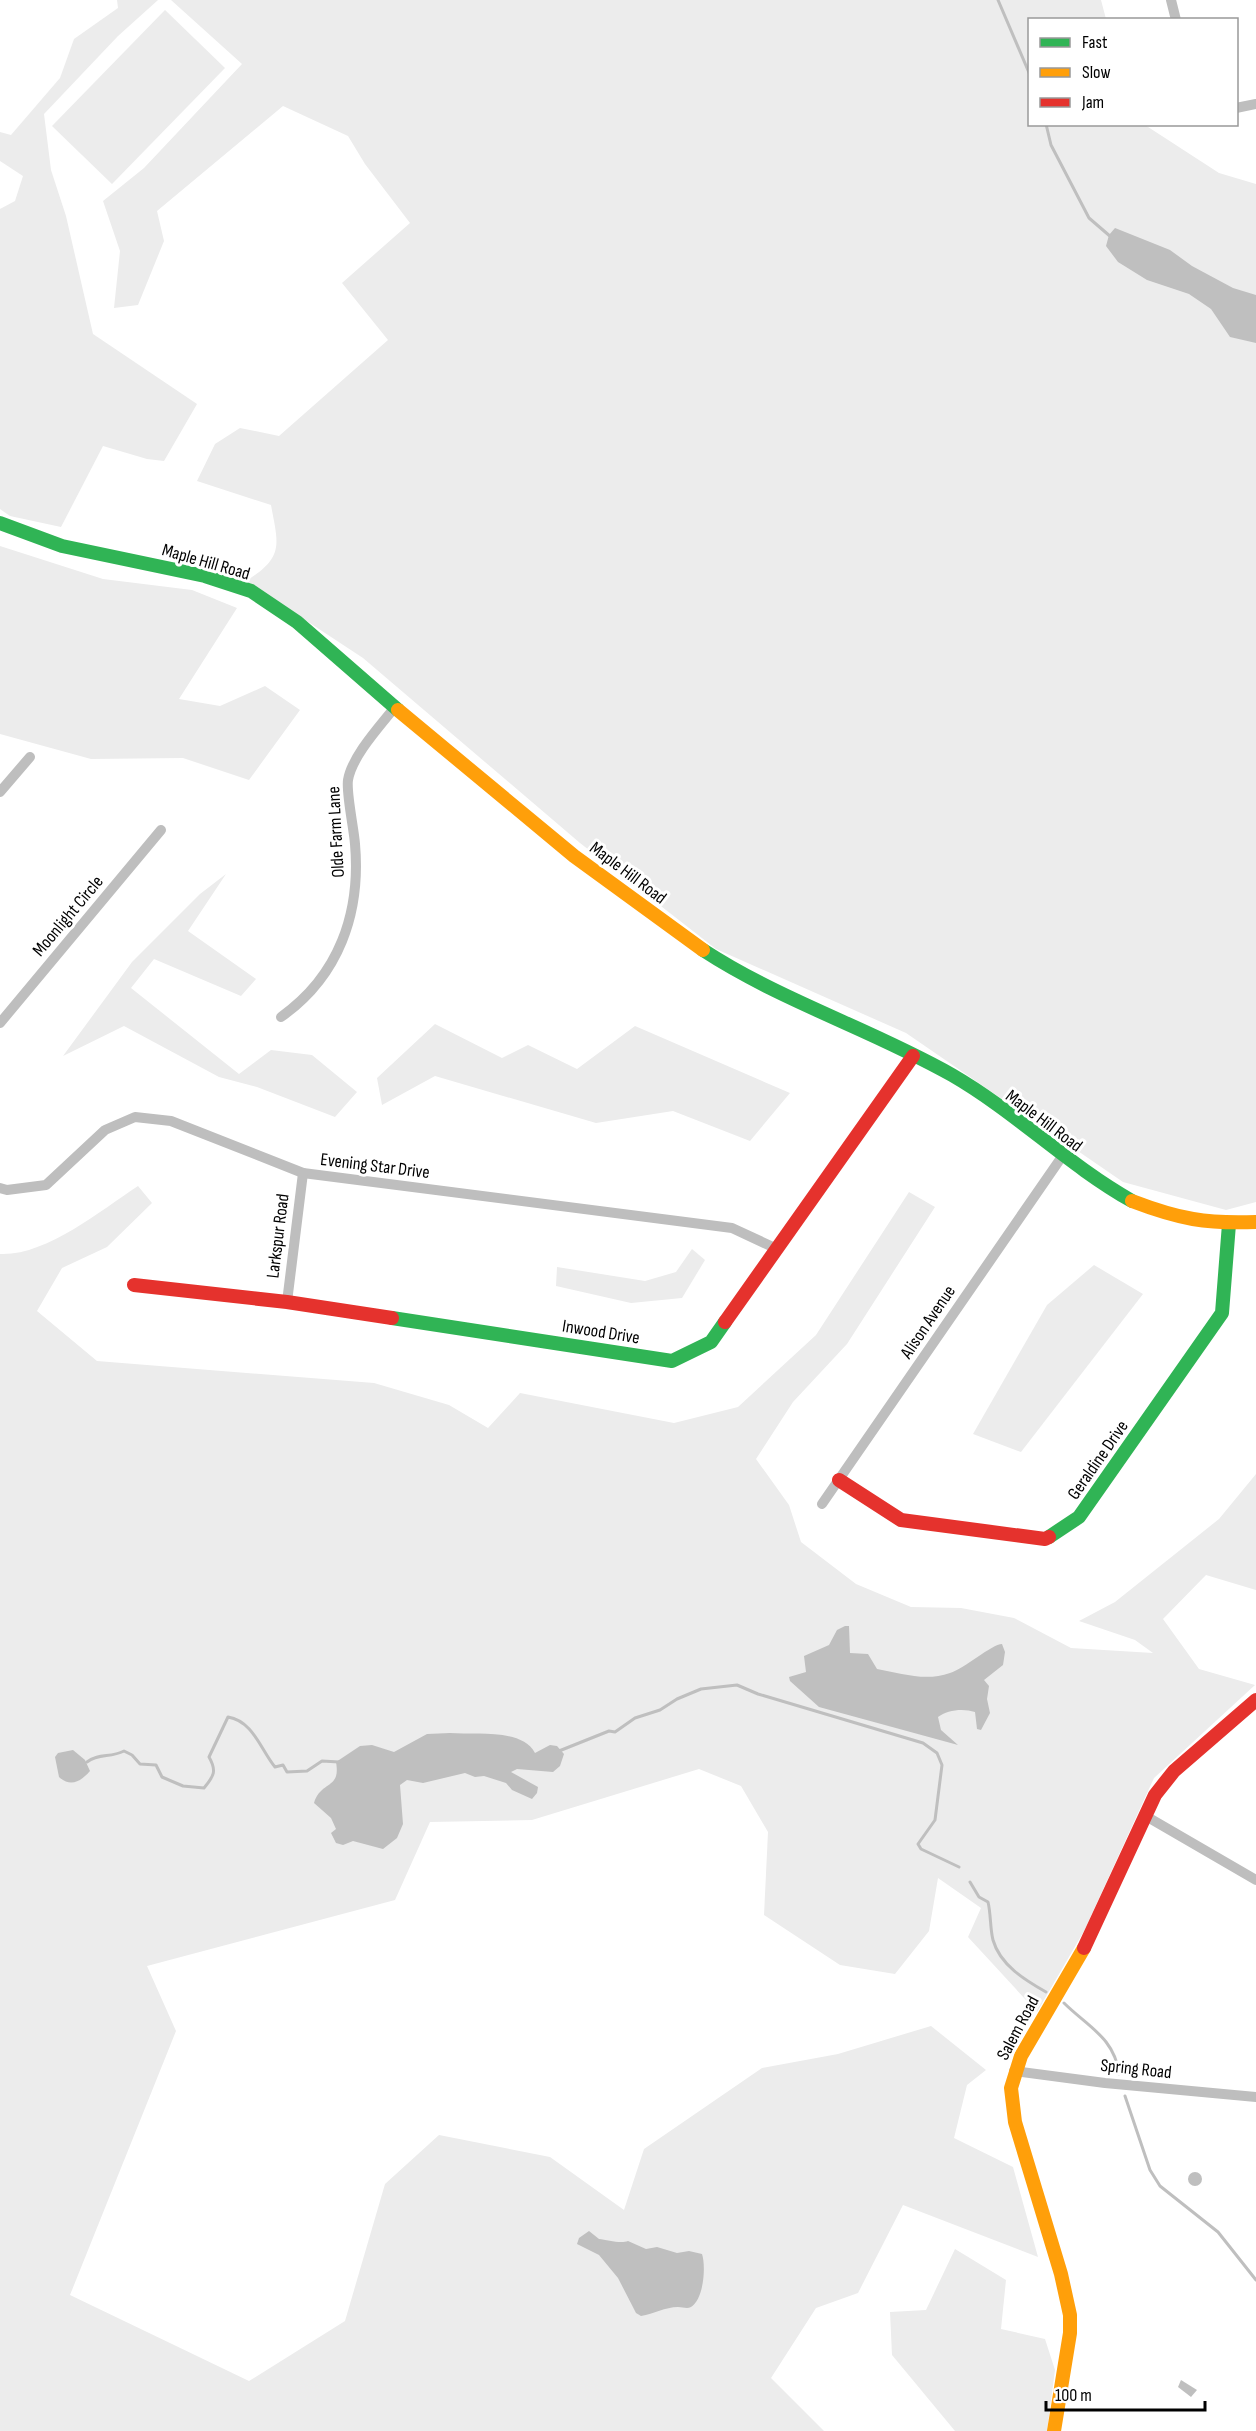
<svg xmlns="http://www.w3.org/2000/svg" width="1256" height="2431" viewBox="0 0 1256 2431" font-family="'Sofia Sans Condensed',sans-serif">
  <rect width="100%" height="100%" fill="#fff"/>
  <g fill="#ececec">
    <polygon points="117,0 158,0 118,36 44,114 51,170 66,216 93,334 197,404 164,461 147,459 103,446 61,527 10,516 0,509 0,209 15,201 23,176 0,161 0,132 11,135 60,78 74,39 118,8"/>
    <path d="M171 0H1101L1106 19 1030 20V124L1145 125 1219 173 1256 184V1202L1226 1210 1123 1182 906 1033 716 949 580 843 363 658 246 581C285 557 278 544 271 505L197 481 215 444 240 428 279 436 388 340 342 283 410 223 365 164 348 136 283 106 157 211 164 241 138 305 114 308 120 251 103 201 144 168 242 64Z"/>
    <polygon points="165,10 225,68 112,184 52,126"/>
    <polygon points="0,546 103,579 192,590 237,608 179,699 220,706 265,686 300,710 249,780 183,758 91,759 0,734"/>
    <polygon points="226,874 188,931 256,979 241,996 154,959 131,988 239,1074 271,1050 312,1055 357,1092 335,1117 257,1087 219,1077 124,1026 63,1056 132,962 200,894"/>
    <polygon points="435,1024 502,1058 528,1045 577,1069 635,1026 790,1093 750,1141 673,1111 596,1123 435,1076 382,1105 377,1078"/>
    <path d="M138 1186 152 1203 107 1247 62 1268 37 1311 97 1361 374 1383 449 1405 488 1428 520 1393 674 1423 738 1407 816 1335 909 1192 935 1207 847 1344 793 1402 756 1459 789 1505 801 1542 856 1584 911 1607 961 1608 1014 1618 1071 1648 1153 1653 1135 1640 1079 1621 1115 1602 1219 1519 1256 1474V1590L1206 1575 1163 1619 1199 1669 1255 1685 1154 1778 1084 1931 1037 2012 968 1937 981 1908 938 1878 929 1931 895 1974 840 1965 764 1915 768 1832 741 1786 699 1769 532 1820 430 1822 395 1900 147 1966 176 2031 70 2295 249 2381 345 2321 385 2184 439 2135 550 2157 624 2210 644 2149 762 2068 838 2054 931 2026 986 2070 967 2085 954 2138 1013 2167 1038 2257 903 2205 858 2293 816 2308 771 2378 824 2431H0V1254C46 1256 100 1211 138 1186Z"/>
    <polygon points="692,1249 705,1260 682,1298 631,1303 556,1286 557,1267 645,1281 676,1272"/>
    <polygon points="1094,1265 1143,1294 1021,1452 973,1434 1047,1305"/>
    <polygon points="955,2249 1006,2280 1001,2329 1045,2339 1055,2370 1047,2431 955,2431 892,2355 890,2312 926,2310"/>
  </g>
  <g fill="#bfbfbf">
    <polygon points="1115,228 1170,250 1192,266 1233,288 1256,295 1256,343 1230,337 1211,309 1189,294 1147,280 1118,262 1106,246 1109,235"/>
    <path d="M845 1626H849L850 1653 868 1654 877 1669C901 1673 925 1682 950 1673 964 1669 992 1644 1002 1644L1005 1652 1003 1665 984 1680 989 1686 987 1699 990 1713 981 1730 977 1729 975 1712C963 1708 947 1710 938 1717L941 1730 958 1745 819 1707 790 1681 789 1677 806 1672 804 1656 829 1645 837 1630Z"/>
    <path d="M450 1733C475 1735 522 1728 535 1753L550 1745 557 1746 564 1754 560 1766 553 1772 517 1769 511 1772 538 1787 537 1793 532 1799 512 1790 506 1783 484 1776 475 1777 465 1773 423 1783 407 1780 400 1785 403 1824 397 1838 383 1849 353 1841 343 1845 336 1843 331 1833 336 1829 331 1818 314 1803C321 1780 341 1790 336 1762L360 1746 372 1745 394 1752 427 1734Z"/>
    <path d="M73 1750 85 1760 90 1771C81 1781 71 1788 59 1777L55 1757 58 1753Z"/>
    <circle cx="1195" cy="2179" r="7"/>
    <path d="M589 2231 599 2239C607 2240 621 2244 628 2241L646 2249 657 2247 677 2253 689 2251 702 2254C706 2266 704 2299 691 2307 687 2309 683 2307 678 2307 665 2307 654 2314 641 2316L636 2313 618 2278 599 2255 577 2244 579 2238Z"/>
    <polygon points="1181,2380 1197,2390 1191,2397 1178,2387"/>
  </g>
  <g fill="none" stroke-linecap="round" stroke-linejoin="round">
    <g stroke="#bfbfbf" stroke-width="3">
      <polyline points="998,0 1030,75"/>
      <polyline points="1046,124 1051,145 1089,218 1111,237"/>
      <polyline points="559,1751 609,1731 615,1732 635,1718 660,1710 677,1699 701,1689 737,1685 758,1694 923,1743 937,1753 942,1765 935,1820 918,1844 921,1849 959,1867"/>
      <path d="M87 1762C99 1753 110 1758 124 1751L132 1755 140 1764 156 1765 162 1777 183 1786 204 1788C214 1776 217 1771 209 1757L228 1717C253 1721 261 1750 275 1767L283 1765 287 1772 307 1771 322 1761 339 1762"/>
      <path d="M970 1882 979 1897 988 1902C991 1914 990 1929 993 1940 1000 1965 1025 1980 1046 1992"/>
      <path d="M1064 2003C1087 2026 1115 2038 1119 2074"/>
      <polyline points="1125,2096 1150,2170 1160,2186 1218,2232 1256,2280"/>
    </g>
    <g stroke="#bebebe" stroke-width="10">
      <polyline points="1171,0 1176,20"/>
      <polyline points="1236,108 1256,104"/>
      <polyline points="0,792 30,757"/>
      <path d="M281 1017C339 976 361 913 355 844 354 829 346 793 348 780 352 756 380 726 395 707"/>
      <polyline points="0,1023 161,830"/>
      <polyline points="0,1188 7,1190 46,1185 105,1130 135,1117 171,1121 303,1173 732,1228 775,1248"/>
      <polyline points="287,1302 303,1173"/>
      <polyline points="822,1504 1061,1158"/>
      <polyline points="1144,1815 1256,1880"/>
      <polyline points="1014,2071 1105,2083 1256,2097"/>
    </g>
    <g stroke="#30b455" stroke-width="14">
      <polyline points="0,523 62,546 205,576 251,591 297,622 398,710"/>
      <path d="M703 950C781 1001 871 1029 952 1075 1016 1112 1068 1165 1132 1201"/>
      <polyline points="392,1318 672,1361 711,1342 725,1322"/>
      <polyline points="1049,1537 1079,1517 1222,1313 1229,1224"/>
    </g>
    <g stroke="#ff9f0a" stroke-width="14">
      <polyline points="398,710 574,856 703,950"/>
      <path d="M1132 1201C1179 1219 1206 1224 1256 1222"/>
      <polyline points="1054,2431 1070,2333 1070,2315 1061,2274 1015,2122 1011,2088 1021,2056 1084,1948"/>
    </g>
    <g stroke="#e5322d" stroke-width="14">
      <polyline points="134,1285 287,1302 392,1318"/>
      <polyline points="725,1322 913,1056"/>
      <polyline points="839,1480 901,1520 1045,1539 1049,1537"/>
      <polyline points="1084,1948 1155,1795 1174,1771 1256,1700"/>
    </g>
  </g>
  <g text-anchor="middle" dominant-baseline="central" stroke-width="6" stroke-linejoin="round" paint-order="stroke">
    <g font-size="18" fill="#000" stroke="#fff">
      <text transform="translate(206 562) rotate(16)">Maple Hill Road</text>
      <text transform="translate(336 832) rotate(-93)">Olde Farm Lane</text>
      <text transform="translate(628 873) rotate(37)">Maple Hill Road</text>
      <text transform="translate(68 916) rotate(-50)">Moonlight Circle</text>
      <text transform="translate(1044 1121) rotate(37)">Maple Hill Road</text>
      <text transform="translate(375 1166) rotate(7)">Evening Star Drive</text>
      <text transform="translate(278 1236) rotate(-83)">Larkspur Road</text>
      <text transform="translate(928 1322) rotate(-56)">Alison Avenue</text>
      <text transform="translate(601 1332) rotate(9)">Inwood Drive</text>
      <text transform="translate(1098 1460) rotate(-55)">Geraldine Drive</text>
      <text transform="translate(1018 2028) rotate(-62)">Salem Road</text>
      <text transform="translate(1136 2069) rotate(6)">Spring Road</text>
    </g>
  </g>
  <rect x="1028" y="18" width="210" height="108" fill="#ffffff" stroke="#999999" stroke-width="1.5"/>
  <rect x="1040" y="38" width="30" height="9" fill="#30b455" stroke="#999999" stroke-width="1.5"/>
  <text x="1082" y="48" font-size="18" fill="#000000">Fast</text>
  <rect x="1040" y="68" width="30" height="9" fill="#ff9f0a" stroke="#999999" stroke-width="1.5"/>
  <text x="1082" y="78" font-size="18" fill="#000000">Slow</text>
  <rect x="1040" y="98" width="30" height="9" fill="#e5322d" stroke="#999999" stroke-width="1.5"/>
  <text x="1082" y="108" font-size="18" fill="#000000">Jam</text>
  <path d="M1046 2401v9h159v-9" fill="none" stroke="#000000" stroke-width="3"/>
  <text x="1055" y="2401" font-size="18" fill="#000000" stroke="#ffffff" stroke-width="4.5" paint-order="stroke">100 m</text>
</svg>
